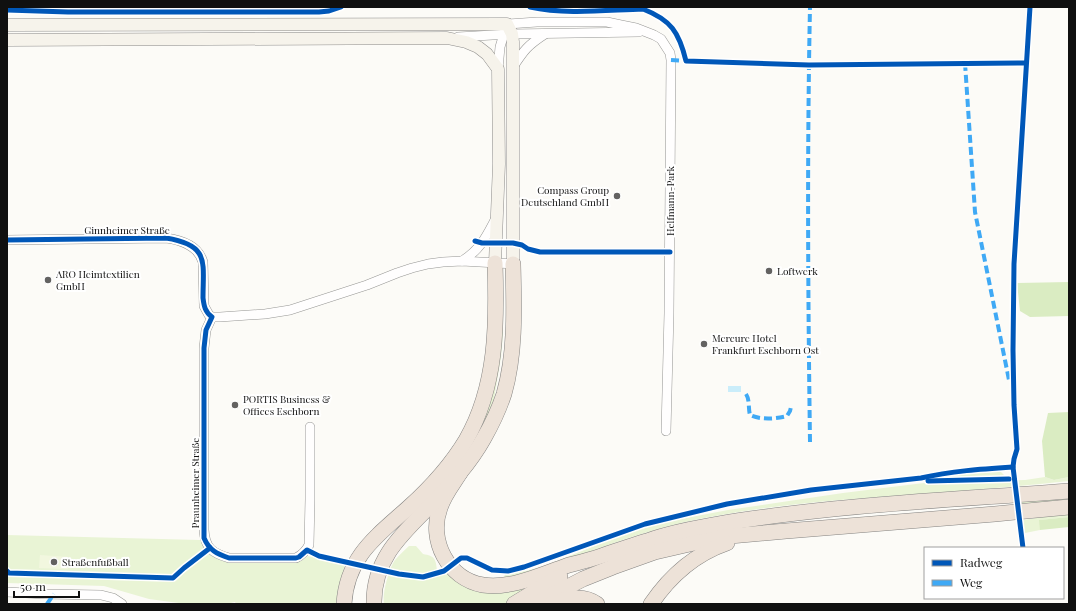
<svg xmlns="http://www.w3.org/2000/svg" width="1076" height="611" viewBox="0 0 1076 611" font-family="'Playfair Display',serif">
  <rect width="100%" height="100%" fill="#fcfbf7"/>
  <g fill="#e9f4d5">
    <polygon points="503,285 503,334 501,357 493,405 477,441 383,550 476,434 501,286"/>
    <polygon points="999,470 1006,477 928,479 935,477"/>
    <path d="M1045 477 1054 480 1069 477V481C1019 486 969 491 918 494 839 500 759 505 681 523 644 532 608 545 572 558 549 567 526 573 503 581L505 574 524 569 526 571 544 566 622 535 651 526 681 519 728 510 843 493 932 482 1025 480Z"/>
    <polygon points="1069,497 1069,501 1022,504 1022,501"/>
    <polygon points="1069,513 1069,517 1040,520 1040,530 1025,533 1023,520"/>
    <path d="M7 535 200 540C208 553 212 558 227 562L292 563 301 561 308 556 345 564 336 604H236L235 602 227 604H186L149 599 104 586 7 583Z"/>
    <path d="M409 546H416L423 554C435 556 436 559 437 571L441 575 445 572 453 577 532 586 505 604H384C382 594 389 568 395 560 399 555 404 551 409 546Z"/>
  </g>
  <g fill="#daecc2">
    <polygon points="1069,282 1069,316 1030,317 1020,311 1017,283"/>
    <polygon points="1069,412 1069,477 1054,480 1045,477 1042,441 1048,413"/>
    <polygon points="1069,517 1069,527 1040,530 1039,520"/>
  </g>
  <polygon fill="#f2f7df" points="40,555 68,557 68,569 39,568"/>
  <rect fill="#caedfa" x="728" y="386" width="13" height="6"/>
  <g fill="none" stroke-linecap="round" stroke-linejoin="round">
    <g stroke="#969694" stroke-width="10">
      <g id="minor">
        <polyline points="458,37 512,34 639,32"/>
        <path d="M513 67C524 50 528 45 545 34"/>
        <polyline points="498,69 500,47 507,24 537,22 607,22 621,25 636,28 654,35 661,39 670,53 671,60 669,313 666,431"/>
        <path d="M7 240 166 238C181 240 198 245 203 262L204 306 209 315 212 317H220L265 314 290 310 367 285 397 273 412 268 428 264 443 262 462 261 513 264"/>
        <path d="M462 261C480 250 486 237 495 220"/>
        <path d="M212 317 206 330 204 348V530C205 548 212 553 229 558H296C302 555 306 551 309 545L310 499V427"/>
        <polyline points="7,592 45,594 101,595 113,598 122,604"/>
      </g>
    </g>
    <g stroke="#8d8c8b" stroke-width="13">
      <g id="secondary">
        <polyline points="7,25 507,24 512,34 513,42 513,264"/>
        <polyline points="7,40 447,38 466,42 478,47 487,54 498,69 499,164 495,263"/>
      </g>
    </g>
    <g stroke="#848381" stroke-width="16">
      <g id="trunk">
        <path d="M460 473C453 484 444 495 440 508 428 540 448 579 483 585 511 589 540 575 566 566 577 563 589 560 601 556 616 551 631 546 647 541 670 533 695 528 719 524 757 517 795 513 833 509 911 501 990 497 1069 491"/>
        <path d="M344 604C347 556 377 536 409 507 431 487 451 465 466 440 497 386 497 324 495 263"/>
        <path d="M374 604C373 559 402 534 431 505 451 484 470 463 484 438 492 424 499 409 504 394 516 352 514 306 513 264"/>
        <polyline points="514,604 542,587 560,577"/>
        <polyline points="536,604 556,593 583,579 613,567 655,552 694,543 730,536 786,531 995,514 1069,507"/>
        <path d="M552 604C567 598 583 594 597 604"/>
        <path d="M651 604C670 576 695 554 727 543"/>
      </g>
    </g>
    <use href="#minor" stroke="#fffefe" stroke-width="9"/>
    <use href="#secondary" stroke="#f6f3eb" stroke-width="12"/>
    <use href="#trunk" stroke="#ede2d8" stroke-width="15"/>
    <g stroke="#3fa9f5" stroke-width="4" stroke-dasharray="8 4" stroke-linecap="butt">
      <polyline points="671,60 688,61"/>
      <polyline points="965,63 975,212 1009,380"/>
      <path d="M746 394C750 400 748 408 750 415 760 420 776 419 787 416L790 411 791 407"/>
      <path d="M810 442C808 297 807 152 810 7"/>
      <polyline points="47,604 54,594"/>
    </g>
    <g stroke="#fff" stroke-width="8">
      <g id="cycleway">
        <path d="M530 7C566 15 607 10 643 9 671 20 679 32 686 61L809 65 1026 63"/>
        <polyline points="7,10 68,12 319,12 329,11 341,7"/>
        <path d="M7 240 166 238C210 245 203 262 203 298 204 306 205 312 212 317L206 330 204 348V538C209 550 217 554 229 558H296L299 557 307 550 319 556 399 574 423 577 444 571 461 558H467L492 570 508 571 524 567 645 524 727 504 811 490 921 478C951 471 982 469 1013 467"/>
        <polyline points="475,241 482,243 513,243 522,245 528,249 540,252 670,252"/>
        <polyline points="928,481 1009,479"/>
        <polyline points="1023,548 1013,467 1014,459 1017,449 1014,405 1013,350 1014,264 1030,7"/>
        <polyline points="7,571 9,573 173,578 184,568 210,548"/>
      </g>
    </g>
    <use href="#cycleway" stroke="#0057b8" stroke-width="5"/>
  </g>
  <g fill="#636261" stroke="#fff" stroke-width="1.5">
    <circle cx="617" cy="196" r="4"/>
    <circle cx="769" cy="271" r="4"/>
    <circle cx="48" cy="280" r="4"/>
    <circle cx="704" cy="344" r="4"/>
    <circle cx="235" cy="405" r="4"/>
    <circle cx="54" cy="562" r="4"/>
  </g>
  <g text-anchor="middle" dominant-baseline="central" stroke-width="4" stroke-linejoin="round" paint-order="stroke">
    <g font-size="10" fill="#101010" stroke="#fff" text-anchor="start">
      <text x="609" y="190" text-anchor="end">Compass Group<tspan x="609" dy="12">Deutschland GmbH</tspan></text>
      <text x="777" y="271">Loftwerk</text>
      <text x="56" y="274">ARO Heimtextilien<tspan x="56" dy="12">GmbH</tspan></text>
      <text x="712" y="338">Mercure Hotel<tspan x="712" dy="12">Frankfurt Eschborn Ost</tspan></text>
      <text x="243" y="399">PORTIS Business &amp;<tspan x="243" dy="12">Offices Eschborn</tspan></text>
      <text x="62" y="562">Straßenfußball</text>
    </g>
    <g font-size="10" fill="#101010" stroke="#fff">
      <text transform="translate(670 201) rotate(-90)">Helfmann-Park</text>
      <text x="127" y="230">Ginnheimer Straße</text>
      <text transform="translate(195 483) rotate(-90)">Praunheimer Straße</text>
    </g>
  </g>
  <rect width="1076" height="611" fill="none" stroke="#101010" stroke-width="16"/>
  <rect x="924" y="547" width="140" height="52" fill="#ffffff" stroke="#9f9f9f"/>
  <rect x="932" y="560" width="20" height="6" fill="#0057b8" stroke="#9f9f9f"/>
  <text x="960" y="567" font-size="12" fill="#101010">Radweg</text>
  <rect x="932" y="580" width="20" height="6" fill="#3fa9f5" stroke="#9f9f9f"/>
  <text x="960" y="587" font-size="12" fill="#101010">Weg</text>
  <path d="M14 591v6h65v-6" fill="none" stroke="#101010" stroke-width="2"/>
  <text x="20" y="591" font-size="12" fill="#101010" stroke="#ffffff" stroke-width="3" paint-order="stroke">50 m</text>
</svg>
